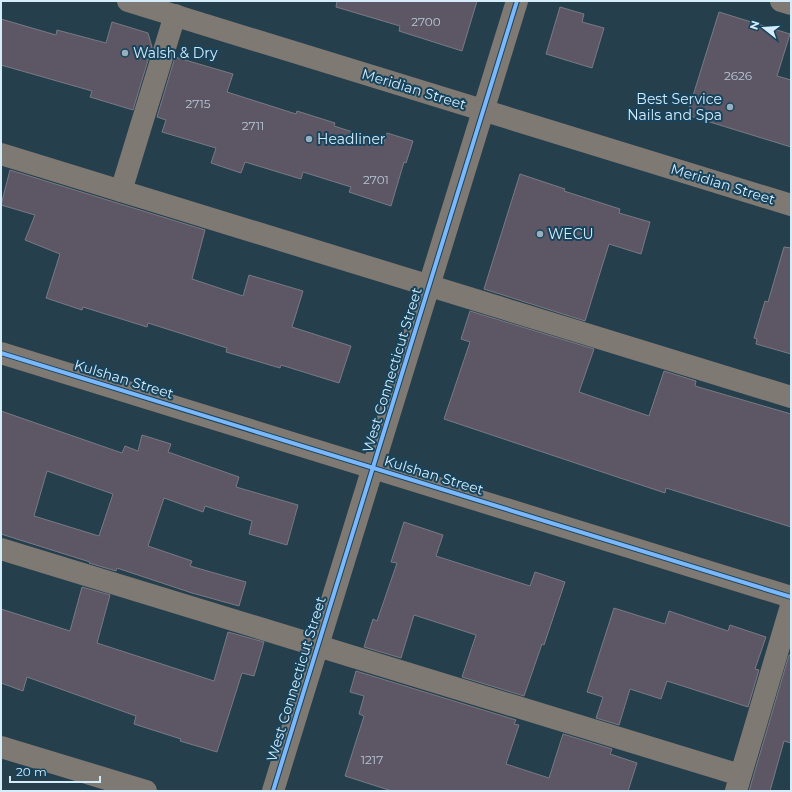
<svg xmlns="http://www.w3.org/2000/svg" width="792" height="792" viewBox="0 0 792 792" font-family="Montserrat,sans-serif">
  <rect width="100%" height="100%" fill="#263f4d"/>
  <g fill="#5d5765" stroke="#787a83" fill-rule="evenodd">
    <polygon points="337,1 477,1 462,51 399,31 400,26 336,7"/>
    <polygon points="560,7 584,14 582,22 604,28 592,68 546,54"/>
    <polygon points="719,12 790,34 777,76 791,80 791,147 687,115"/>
    <polygon points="1,19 56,35 57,30 106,43 112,22 148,33 152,47 133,110 90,97 92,91 1,65"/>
    <polygon points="175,57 233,74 227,92 296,114 297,111 335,123 334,126 384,142 387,133 413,141 406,163 404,162 391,206 349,192 351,187 303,172 301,179 245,162 241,173 211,163 216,148 162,132 166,120 157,117"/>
    <polygon points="10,170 205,230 192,279 243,296 249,275 303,291 292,327 351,346 339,383 281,365 280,368 226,352 227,348 148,323 147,327 83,307 82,310 46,298 60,254 25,240 35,215 1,205"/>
    <polygon points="520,174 565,189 564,191 620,209 619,213 650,222 641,254 609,244 585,321 484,289"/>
    <polygon points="784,247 791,248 791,354 756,344 757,339 754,338 765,301 768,302"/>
    <polygon points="470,311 594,349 579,392 649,416 664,371 696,381 695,386 791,414 791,527 666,488 665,493 444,419 470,342 461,339"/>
    <path d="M1 411 122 453 125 446 138 451 142 435 171 444 168 452 239 477 236 487 298 505 287 545 249 534 252 521 205 506 203 512 164 498 148 546 192 561 190 566 246 582 239 606 192 593 117 568 116 571 89 563 90 562 1 534ZM47 471 113 494 99 536 34 516Z"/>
    <polygon points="404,522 443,535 436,556 530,586 535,572 565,582 544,645 542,644 524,696 462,677 476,635 414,615 401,658 364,647 373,619 377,621 397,563 391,562"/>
    <polygon points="82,587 110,595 97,643 214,681 228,632 264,642 254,676 242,673 217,752 180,741 181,739 134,724 136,716 27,677 23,691 1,683 1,609 70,631"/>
    <polygon points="614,608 665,624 669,611 728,631 730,625 766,637 755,669 759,670 748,707 667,681 661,699 630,689 619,725 596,718 603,697 587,692"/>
    <polygon points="789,655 791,655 791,743 784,741 770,791 749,791"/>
    <polygon points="356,671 516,720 514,724 519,725 506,764 549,778 563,734 612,749 610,754 637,763 628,791 392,791 345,776 364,716 359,714 364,696 350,692"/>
  </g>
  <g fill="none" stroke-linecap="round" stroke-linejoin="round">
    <g stroke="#7f7973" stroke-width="22">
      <polyline points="128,1 791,205"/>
      <polyline points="781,1 791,4"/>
      <polyline points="1,154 791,397"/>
      <polyline points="121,191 175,15"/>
      <polyline points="1,353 791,597"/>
      <polyline points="1,549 740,775"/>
      <polyline points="1,747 146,791"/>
      <polyline points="273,791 517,1"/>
      <polyline points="736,791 791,606"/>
    </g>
    <g stroke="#17445c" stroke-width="6">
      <g id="cycleway">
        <polyline points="1,353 791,597"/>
        <polyline points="273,791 517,1"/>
      </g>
    </g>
    <use href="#cycleway" stroke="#7ab7fb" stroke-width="4"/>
  </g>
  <g fill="#98afbe" stroke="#17445c" stroke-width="1.5">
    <circle cx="125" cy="53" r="4"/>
    <circle cx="730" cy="107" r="4"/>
    <circle cx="309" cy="139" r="4"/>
    <circle cx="540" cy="234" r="4"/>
  </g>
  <g text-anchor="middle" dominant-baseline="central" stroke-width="4" stroke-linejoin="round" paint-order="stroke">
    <g font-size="12" fill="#b7c7d6">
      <text x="426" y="21">2700</text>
      <text x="738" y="75">2626</text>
      <text x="198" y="103">2715</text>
      <text x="253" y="125">2711</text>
      <text x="376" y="179">2701</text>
      <text x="372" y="759">1217</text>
    </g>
    <g font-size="14" fill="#d5ecfb" stroke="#17445c" text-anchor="start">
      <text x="133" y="53">Walsh &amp; Dry</text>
      <text x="722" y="99" text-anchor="end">Best Service<tspan x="722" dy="16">Nails and Spa</tspan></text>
      <text x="317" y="139">Headliner</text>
      <text x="548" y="234">WECU</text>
    </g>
    <g font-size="14" fill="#d5ecfb" stroke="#17445c">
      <text transform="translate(414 89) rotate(17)">Meridian Street</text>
      <text transform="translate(723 184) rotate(17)">Meridian Street</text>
      <text transform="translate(392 370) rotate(-73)">West Connecticut Street</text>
      <text transform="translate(124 379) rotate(17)">Kulshan Street</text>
      <text transform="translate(434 475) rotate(17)">Kulshan Street</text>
      <text transform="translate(296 679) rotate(-73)">West Connecticut Street</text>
    </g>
  </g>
  <rect width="792" height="792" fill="none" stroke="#d5ecfb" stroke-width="4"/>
  <g transform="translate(764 28) rotate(287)" stroke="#17445c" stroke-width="3" paint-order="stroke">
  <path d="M0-3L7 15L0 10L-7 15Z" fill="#d5ecfb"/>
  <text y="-6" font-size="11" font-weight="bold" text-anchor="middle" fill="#d5ecfb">N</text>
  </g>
  <path d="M10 776v6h90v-6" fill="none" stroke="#d5ecfb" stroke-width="2"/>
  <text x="16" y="776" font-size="12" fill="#d5ecfb" stroke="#17445c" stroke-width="3" paint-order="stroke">20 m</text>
</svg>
